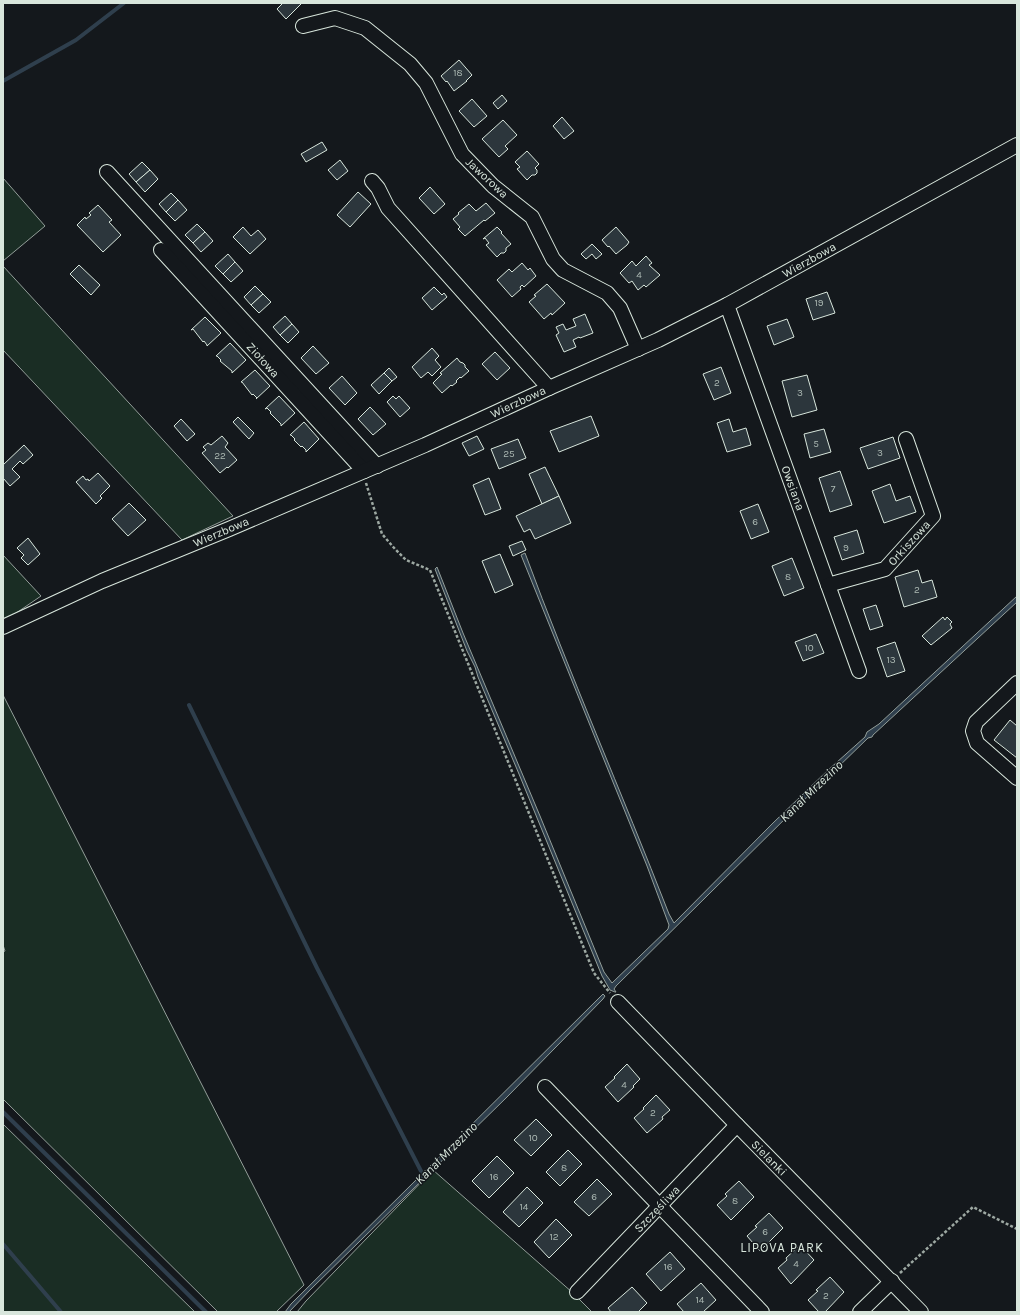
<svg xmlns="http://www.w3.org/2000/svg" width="1020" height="1315" viewBox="0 0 1020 1315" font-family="Karla,sans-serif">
  <rect width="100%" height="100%" fill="#14181c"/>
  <g fill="#1a2d24" stroke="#939e99">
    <polygon points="3,178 45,226 3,261"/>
    <polygon points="3,266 233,516 182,540 3,350"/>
    <polygon points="3,555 41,596 6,620 3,617"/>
    <polygon points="3,695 304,1285 276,1312 218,1312 3,1099 3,952 5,951 3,945"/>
    <polygon points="3,1124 195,1312 3,1312"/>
    <polygon points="433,1170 573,1293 592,1312 297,1312 306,1301"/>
  </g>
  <g fill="#2f3f4d" stroke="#939e99">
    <path d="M525 553C570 675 622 793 669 914L674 923 773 823 827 771 865 737 867 732 879 724 1017 596V602L873 735 872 737 868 738 799 805 616 986 614 989 616 992H615L610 990 602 976 519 774 478 677 475 667 467 651 435 569 437 567 463 633 540 816 604 972 612 983 668 929 669 925 647 866 521 555Z"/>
    <polygon points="603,994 605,996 603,999 507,1097 310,1290 289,1312 285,1312 291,1304 418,1178 424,1171 425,1171"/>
  </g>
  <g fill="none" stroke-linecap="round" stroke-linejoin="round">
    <g stroke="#2f3f4d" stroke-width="4">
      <polyline points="3,81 76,40 124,3"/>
      <polyline points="189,705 317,968 423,1175"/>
      <polyline points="3,1112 206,1312"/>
      <polyline points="3,1244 61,1312"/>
    </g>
  </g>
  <g fill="#2c363c" stroke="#d8e6dc">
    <polygon points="283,3 302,3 286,19 277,9"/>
    <polygon points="459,60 472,75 466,81 467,81 454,91 447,81 446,82 441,76"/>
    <polygon points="502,95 507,101 498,109 493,103"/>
    <polygon points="472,99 487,116 474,127 459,111"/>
    <polygon points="562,117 574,131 564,139 553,126"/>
    <polygon points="503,120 517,135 505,146 508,149 499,157 482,139"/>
    <polygon points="322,142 327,150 306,162 301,154"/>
    <polygon points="527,151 539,164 535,168 537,170 537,173 535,175 532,175 527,180 517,169 520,167 515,162"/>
    <polygon points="340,160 348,171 337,180 328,170"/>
    <polygon points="142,162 150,170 136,182 129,174"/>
    <polygon points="150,170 158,179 145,192 136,182"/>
    <polygon points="430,187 445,204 434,214 419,198"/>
    <polygon points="358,192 371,204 350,227 337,215"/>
    <polygon points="171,193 178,200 166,212 159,204"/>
    <polygon points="178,200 187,210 175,221 166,212"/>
    <polygon points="486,203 495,213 485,221 484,220 465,236 458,229 460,227 453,219 459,214 458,213 469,204 476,211"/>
    <polygon points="98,205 112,220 109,222 121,235 103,252 77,225 85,217 86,219 91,215 89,213"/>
    <polygon points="197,224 205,232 193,243 185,235"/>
    <polygon points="243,227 251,236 258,230 266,239 250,254 233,237"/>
    <polygon points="497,227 502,232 501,233 511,244 506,248 506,251 504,253 501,253 497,257 486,245 489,243 485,238 483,239"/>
    <polygon points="616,227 629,242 627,245 616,254 609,246 608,247 602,240"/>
    <polygon points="205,232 213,241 201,252 193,243"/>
    <polygon points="592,244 602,254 596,259 592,254 586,259 581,254"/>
    <polygon points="228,254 235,262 223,274 215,266"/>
    <polygon points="646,256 652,263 649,265 660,275 646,287 644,285 638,290 632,281 629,283 620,273 632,261 636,266"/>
    <polygon points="235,262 243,271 231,282 223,274"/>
    <polygon points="522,263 528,270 530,268 536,276 524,287 522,285 520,287 521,289 512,297 497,280 509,269 512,272"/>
    <polygon points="79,265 100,285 91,295 70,274"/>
    <polygon points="547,284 565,303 552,315 551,313 544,319 529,302 536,296 534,295"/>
    <polygon points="255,286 263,294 251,305 244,297"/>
    <polygon points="434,287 442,295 444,293 447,297 432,310 422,298"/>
    <polygon points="827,292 835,313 813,320 806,299"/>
    <polygon points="263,294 271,302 259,313 251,305"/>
    <polygon points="585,314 593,333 580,338 579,337 573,340 576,347 564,352 556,335 559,333 556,327 563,324 566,330 576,326 573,319"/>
    <polygon points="285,316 292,324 280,335 273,327"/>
    <polygon points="205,317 221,333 207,346 207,345 204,341 203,342 193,329 191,330"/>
    <polygon points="787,319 794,337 774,345 767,326"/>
    <polygon points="292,324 299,332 288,343 280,335"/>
    <polygon points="230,343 246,360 232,373 232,371 220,361 221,360 217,356 216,356"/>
    <polygon points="313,346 329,363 316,374 301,358"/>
    <polygon points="432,348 439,356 435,360 441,367 432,376 428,372 421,378 412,367"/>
    <polygon points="495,352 510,368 497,380 482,364"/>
    <polygon points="457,358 460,362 463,363 465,365 465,367 469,371 461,378 460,377 456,381 457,382 452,386 451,385 442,393 433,383 442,374 440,373"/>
    <polygon points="721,367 731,393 714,400 703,374"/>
    <polygon points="389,368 397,377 392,381 384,373"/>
    <polygon points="255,370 270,386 256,399 257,398 253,394 252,395 242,382 241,382"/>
    <polygon points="384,373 392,381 379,394 371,385"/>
    <polygon points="807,375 817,410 792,417 782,381"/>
    <polygon points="342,376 357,393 345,405 329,388"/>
    <polygon points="279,396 295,413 281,426 281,424 270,413 271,412 267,408 265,409"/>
    <polygon points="393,396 396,399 399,396 410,408 400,417 387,402"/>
    <polygon points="370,407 386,424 373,435 358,419"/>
    <polygon points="591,416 599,436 559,452 550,431"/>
    <polygon points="238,417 254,433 249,439 233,422"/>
    <polygon points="181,419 195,434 187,441 174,426"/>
    <polygon points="729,419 733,432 746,428 751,445 727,452 717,423"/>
    <polygon points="304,422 319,439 306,452 306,450 302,446 301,447 294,440 295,439 291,435 290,435"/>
    <polygon points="824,429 831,452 810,458 804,434"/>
    <polygon points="222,436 228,443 225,447 237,460 228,468 227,467 220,473 202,453 206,450 203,447 208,443 211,445"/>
    <polygon points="477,436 484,449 469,456 462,443"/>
    <polygon points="893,437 900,458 868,469 860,448"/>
    <polygon points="518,439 526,458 499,469 491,449"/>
    <polygon points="24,445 33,455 23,464 20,461 12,469 20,477 10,486 3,478 3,465"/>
    <polygon points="545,467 559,496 542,504 529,474"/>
    <polygon points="840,471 852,505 830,512 819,478"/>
    <polygon points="98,473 110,486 100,496 102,498 96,504 76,482 83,476 86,480 88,479 89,481"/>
    <polygon points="489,478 501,509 485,515 473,485"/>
    <polygon points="890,484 896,501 910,496 916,512 884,523 872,491"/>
    <polygon points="559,496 571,523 535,539 530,529 524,532 516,516"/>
    <polygon points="129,503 146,520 128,536 112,519"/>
    <polygon points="758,504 769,532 751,539 740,511"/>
    <polygon points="857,530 864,553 842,560 834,537"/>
    <polygon points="28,538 40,554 28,565 21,558 24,555 17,548"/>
    <polygon points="522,541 526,550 513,556 509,546"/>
    <polygon points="500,554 513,585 495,593 482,561"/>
    <polygon points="792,558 804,588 784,596 772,566"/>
    <polygon points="918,570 922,583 932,580 937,597 904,607 895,577"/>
    <polygon points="876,605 883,626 870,630 863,609"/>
    <polygon points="943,617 945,620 947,617 952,622 950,624 952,628 931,645 922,636"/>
    <polygon points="816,634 824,653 803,661 795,642"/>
    <polygon points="895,642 905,671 887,677 877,648"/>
    <polygon points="1010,720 1017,726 1017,758 994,740"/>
    <polygon points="627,1064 640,1079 633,1086 634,1087 618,1102 605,1087 615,1078 614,1077"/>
    <polygon points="656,1095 670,1110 662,1117 663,1119 647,1133 634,1118 644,1109 643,1108"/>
    <polygon points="536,1119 552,1135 531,1156 514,1140"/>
    <polygon points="568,1150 582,1164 560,1186 546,1172"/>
    <polygon points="497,1156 514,1173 489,1198 472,1181"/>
    <polygon points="597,1179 612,1194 589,1216 574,1202"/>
    <polygon points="739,1181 754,1197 731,1220 717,1205 727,1196 725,1194"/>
    <polygon points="527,1187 543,1203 519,1227 503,1212"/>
    <polygon points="769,1213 783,1228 760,1251 747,1236 757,1227 755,1226"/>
    <polygon points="556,1219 572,1235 549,1258 534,1242"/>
    <polygon points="800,1245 814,1260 791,1284 778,1268 787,1260 786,1258"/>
    <polygon points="670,1252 685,1269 661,1291 646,1274"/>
    <polygon points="830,1277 844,1292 825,1312 819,1312 808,1300 818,1291 816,1290"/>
    <polygon points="701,1283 716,1300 703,1312 684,1312 677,1304"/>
    <polygon points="632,1287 647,1303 638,1312 611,1312 608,1308"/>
  </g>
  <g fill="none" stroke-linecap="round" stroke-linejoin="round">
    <g stroke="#d8e6dc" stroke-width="16">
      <g id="minor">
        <polyline points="303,26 335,18 365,28 410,64 426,83 462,154 493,186 532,217 553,259 563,270 607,293 620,308 638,349"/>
        <polyline points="107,172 377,466"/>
        <polyline points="372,181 378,188 388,208 549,388"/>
        <polyline points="161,250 364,471"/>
        <polyline points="727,305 859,671"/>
        <polyline points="828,585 885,569 933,516 906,439"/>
        <polyline points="3,627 102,581 229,529 425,445 549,388 658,340 727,305 1017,145"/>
        <polyline points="1017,683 976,722 973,731 977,743 1017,778"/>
        <polyline points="618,1002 737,1125 921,1312"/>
        <polyline points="545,1087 762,1312"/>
        <polyline points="577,1292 737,1125"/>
        <polyline points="860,1312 892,1281"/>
      </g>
    </g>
    <g stroke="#9da8a2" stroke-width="2.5" stroke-dasharray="3 2" stroke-linecap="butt">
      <polyline points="366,483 382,534 395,549 406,560 430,570 594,973 610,993"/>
      <polyline points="900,1273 973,1207 1017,1229"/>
    </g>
    <use href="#minor" stroke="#14181c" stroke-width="14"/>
  </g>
  <g text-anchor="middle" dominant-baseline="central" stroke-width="3" stroke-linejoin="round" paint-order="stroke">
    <g font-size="10" fill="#adbab4">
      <text x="458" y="73">18</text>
      <text x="639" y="275">4</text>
      <text x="819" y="303">19</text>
      <text x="717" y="383">2</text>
      <text x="800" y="393">3</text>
      <text x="816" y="444">5</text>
      <text x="880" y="453">3</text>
      <text x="509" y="454">25</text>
      <text x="220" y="456">22</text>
      <text x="833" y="489">7</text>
      <text x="755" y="522">6</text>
      <text x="846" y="548">9</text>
      <text x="788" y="577">8</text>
      <text x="917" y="590">2</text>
      <text x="809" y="648">10</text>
      <text x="891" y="660">13</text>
      <text x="624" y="1085">4</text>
      <text x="653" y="1113">2</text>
      <text x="533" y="1138">10</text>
      <text x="564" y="1168">8</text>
      <text x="494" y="1177">16</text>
      <text x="594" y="1197">6</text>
      <text x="735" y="1201">8</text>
      <text x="524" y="1207">14</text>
      <text x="765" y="1232">6</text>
      <text x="554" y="1237">12</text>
      <text x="796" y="1264">4</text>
      <text x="668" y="1267">16</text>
      <text x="826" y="1296">2</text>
      <text x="700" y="1300">14</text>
    </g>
    <g font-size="12" fill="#d8e6dc" stroke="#14181c">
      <text transform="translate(487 178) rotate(43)">Jaworowa</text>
      <text transform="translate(809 260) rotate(-29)">Wierzbowa</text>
      <text transform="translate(263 360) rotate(48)">Ziołowa</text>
      <text transform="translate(518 402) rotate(-25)">Wierzbowa</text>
      <text transform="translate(793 488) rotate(70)">Owsiana</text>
      <text transform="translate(221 532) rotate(-23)">Wierzbowa</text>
      <text transform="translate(909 543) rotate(-48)">Orkiszowa</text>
      <text transform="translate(769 1158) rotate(45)">Sielanki</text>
      <text transform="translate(657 1209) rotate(-46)">Szczęśliwa</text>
    </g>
    <g font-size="13" font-style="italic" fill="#d8e6dc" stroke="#14181c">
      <text transform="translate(811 791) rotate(-44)">Kanał Mrzezino</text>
      <text transform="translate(446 1153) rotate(-45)">Kanał Mrzezino</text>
    </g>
    <g font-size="13" letter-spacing="1" fill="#d8e6dc" stroke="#14181c">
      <text x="782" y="1247">LIPOVA PARK</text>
    </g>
  </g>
  <rect width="1020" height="1315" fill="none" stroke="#d8e6dc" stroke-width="8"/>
</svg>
